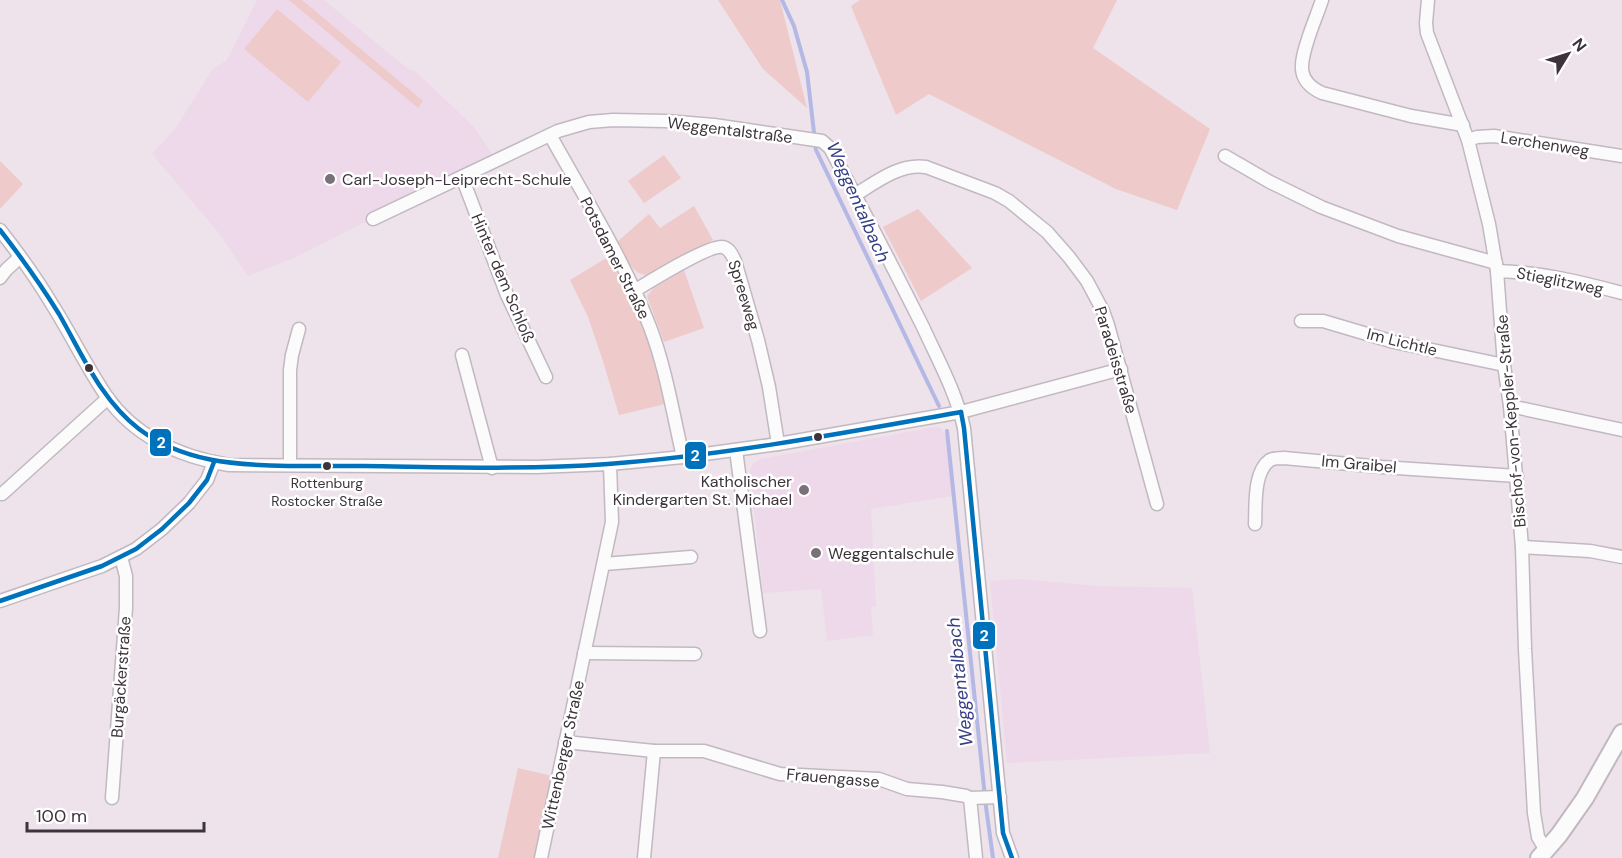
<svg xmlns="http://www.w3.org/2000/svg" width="1622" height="858" viewBox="0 0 1622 858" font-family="'DM Sans',sans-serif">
  <rect width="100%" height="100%" fill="#eee2eb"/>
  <g fill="#edd9e9">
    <polygon points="257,0 324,0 408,69 415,71 474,127 494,157 294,258 248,276 218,232 152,154 175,129 213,69 227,60"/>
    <polygon points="936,427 942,429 946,436 952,496 871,509 876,606 871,607 873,635 827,641 821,589 763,593 750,472 751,467 754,463 761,459"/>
    <polygon points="1019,579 1098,586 1192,588 1210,753 1007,763 990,581"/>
  </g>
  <g fill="#eecaca">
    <polygon points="289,0 302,0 423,101 418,108"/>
    <polygon points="718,0 780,0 807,108 763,69"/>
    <polygon points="860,0 1117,0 1093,48 1210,129 1177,210 1116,189 929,94 896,115 851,6"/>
    <polygon points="277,9 341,62 308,102 244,49"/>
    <polygon points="664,155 681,178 644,203 628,181"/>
    <polygon points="0,161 23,184 0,209"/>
    <path d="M694 206 713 240 648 275C631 275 625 255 617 242L649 214 660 228Z"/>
    <polygon points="918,209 972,268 921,301 883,227"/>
    <path d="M608 257C636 306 654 349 665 404L619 415 602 358 588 317 570 280Z"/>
    <polygon points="684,270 704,328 664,342 647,296 654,288"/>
    <polygon points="518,768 552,776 534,858 498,858"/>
  </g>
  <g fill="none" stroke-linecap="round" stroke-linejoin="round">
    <g stroke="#b3b8e4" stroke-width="4">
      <polyline points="782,0 794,26 807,72 816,150 939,406"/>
      <polyline points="947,431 986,807 993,858"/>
    </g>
    <g stroke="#c1b9c0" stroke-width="15">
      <g id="minor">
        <path d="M1322 0C1318 12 1313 24 1309 36 1301 61 1294 80 1322 93L1411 116 1463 125"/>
        <polyline points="1428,0 1426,23 1427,33 1468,140 1489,224 1497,271 1504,365 1510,406 1522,547 1525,649 1534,813 1538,837 1546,850"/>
        <path d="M550 135C585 198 624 260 650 327 666 369 673 414 683 457"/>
        <polyline points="1468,140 1477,137 1494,136 1622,156"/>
        <polyline points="1225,156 1270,182 1321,207 1398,236 1496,263"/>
        <polyline points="462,177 507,295 546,377"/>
        <path d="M855 195C876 182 900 163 926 167L995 193 1009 201 1047 232 1069 257 1087 281 1103 311 1108 325 1157 504"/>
        <path d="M373 219 558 131 589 122 613 120 666 121 714 125 822 141 830 148C862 208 893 267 923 327 938 360 956 392 964 428L1003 833 1012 858"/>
        <path d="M0 230C19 254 37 279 53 306 72 336 87 368 107 397 136 438 181 457 229 465L537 467 610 464 683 457 778 444 961 412 1121 369"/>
        <path d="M1497 271C1540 272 1581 282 1622 293"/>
        <polyline points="0,278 6,270 20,257"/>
        <path d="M634 291C649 282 710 244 723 247 730 249 732 255 735 261L758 340 769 387 778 444"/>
        <polyline points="1301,321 1323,321 1394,342 1504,365"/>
        <polyline points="462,355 492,468"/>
        <polyline points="1510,406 1622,430"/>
        <polyline points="736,450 760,631"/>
        <polyline points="290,465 290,370 292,355 299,329"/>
        <polyline points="2,494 108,398"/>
        <path d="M1255 524C1256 505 1253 472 1270 460 1274 458 1279 458 1284 458L1382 467 1517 476"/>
        <polyline points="1522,547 1590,551 1622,557"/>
        <polyline points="604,564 691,557"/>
        <polyline points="0,601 102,566 136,549 162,529 189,503 207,480 214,462"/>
        <polyline points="584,653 695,654"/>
        <polyline points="565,742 654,751 704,751 780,774 879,779 907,789 942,792 966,796 970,798 1000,797"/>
        <polyline points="112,798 126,608 126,576 121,557"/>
        <polyline points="970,798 976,858"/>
        <polyline points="541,858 612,522 610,464"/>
        <polyline points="644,858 654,751"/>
      </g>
    </g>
    <g stroke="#c1b9c0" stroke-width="20">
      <polyline id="tertiary" points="1539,858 1559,835 1585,798 1622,733"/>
    </g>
    <use href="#minor" stroke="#fcfbfc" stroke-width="12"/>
    <use href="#tertiary" stroke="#fcfbfc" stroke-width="16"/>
    <g stroke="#fff" stroke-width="9">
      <g id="bus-1">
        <path d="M0 230C21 257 41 285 59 314 82 354 101 400 139 429 183 462 235 465 288 466 313 466 339 466 364 466 445 467 526 470 608 464 726 455 844 433 961 412"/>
        <polyline points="961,412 964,428 1003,833 1012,858"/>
        <polyline points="0,601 102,566 136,549 162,529 189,503 207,480 214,462"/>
      </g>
    </g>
    <use href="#bus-1" stroke="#0072bc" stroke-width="4.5"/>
  </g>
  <g fill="#7a7178" stroke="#fff" stroke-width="2">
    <circle cx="330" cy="179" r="6"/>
    <circle cx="804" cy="490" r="6"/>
    <circle cx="816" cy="553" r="6"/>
  </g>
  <g fill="#3c343a" stroke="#fff" stroke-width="2">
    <circle cx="89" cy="368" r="5"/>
    <circle cx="818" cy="437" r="5"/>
    <circle cx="327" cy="466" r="5"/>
  </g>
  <g text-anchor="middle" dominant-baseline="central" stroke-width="5" stroke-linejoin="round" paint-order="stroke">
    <g font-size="14" fill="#3c343a" stroke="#fff">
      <text x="327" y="483">Rottenburg<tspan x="327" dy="18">Rostocker Straße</tspan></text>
    </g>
    <g font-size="16" fill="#3c343a" stroke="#fff">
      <text transform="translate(730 130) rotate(7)">Weggentalstraße</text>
      <text transform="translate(1545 144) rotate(9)">Lerchenweg</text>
      <text transform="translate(615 258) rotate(63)">Potsdamer Straße</text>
      <text transform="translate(503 278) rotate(67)">Hinter dem Schloß</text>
      <text transform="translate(1560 281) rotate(11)">Stieglitzweg</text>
      <text transform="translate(744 295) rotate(73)">Spreeweg</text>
      <text transform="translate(1402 342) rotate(14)">Im Lichtle</text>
      <text transform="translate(1116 360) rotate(73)">Paradeisstraße</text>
      <text transform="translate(1511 421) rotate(-95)">Bischof-von-Keppler-Straße</text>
      <text transform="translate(1359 464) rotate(5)">Im Graibel</text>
      <text transform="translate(121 677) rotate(-86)">Burgäckerstraße</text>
      <text transform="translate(563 755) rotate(-78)">Wittenberger Straße</text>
      <text transform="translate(833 778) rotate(5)">Frauengasse</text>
    </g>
    <g font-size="16" fill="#3c343a" stroke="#fff" text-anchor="start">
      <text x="342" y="179">Carl-Joseph-Leiprecht-Schule</text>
      <text x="792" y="481" text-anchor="end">Katholischer<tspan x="792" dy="18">Kindergarten St. Michael</tspan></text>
      <text x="828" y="553">Weggentalschule</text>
    </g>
    <g font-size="18" font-style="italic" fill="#363e84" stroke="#fff">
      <text transform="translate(858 202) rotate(66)">Weggentalbach</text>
      <text transform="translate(960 682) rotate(-96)">Weggentalbach</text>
    </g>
  </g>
  <g stroke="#fff" stroke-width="2">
    <rect x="149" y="428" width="23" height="29" rx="6" fill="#0072bc"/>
    <rect x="684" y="441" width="23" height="29" rx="6" fill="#0072bc"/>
    <rect x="972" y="621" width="24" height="29" rx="6" fill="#0072bc"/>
  </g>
  <g font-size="16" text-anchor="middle" font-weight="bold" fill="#fff">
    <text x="161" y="448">2</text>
    <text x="695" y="461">2</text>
    <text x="984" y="641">2</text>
  </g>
  <g transform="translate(1568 54) rotate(52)" stroke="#ffffff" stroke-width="4.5" paint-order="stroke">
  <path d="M0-4.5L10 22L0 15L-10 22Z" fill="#3c343a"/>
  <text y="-9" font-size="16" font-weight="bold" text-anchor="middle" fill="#3c343a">N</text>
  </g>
  <path d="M27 822v9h177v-9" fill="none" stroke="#3c343a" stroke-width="3"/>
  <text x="36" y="822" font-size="18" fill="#3c343a" stroke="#ffffff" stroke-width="4.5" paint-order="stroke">100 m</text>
</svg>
